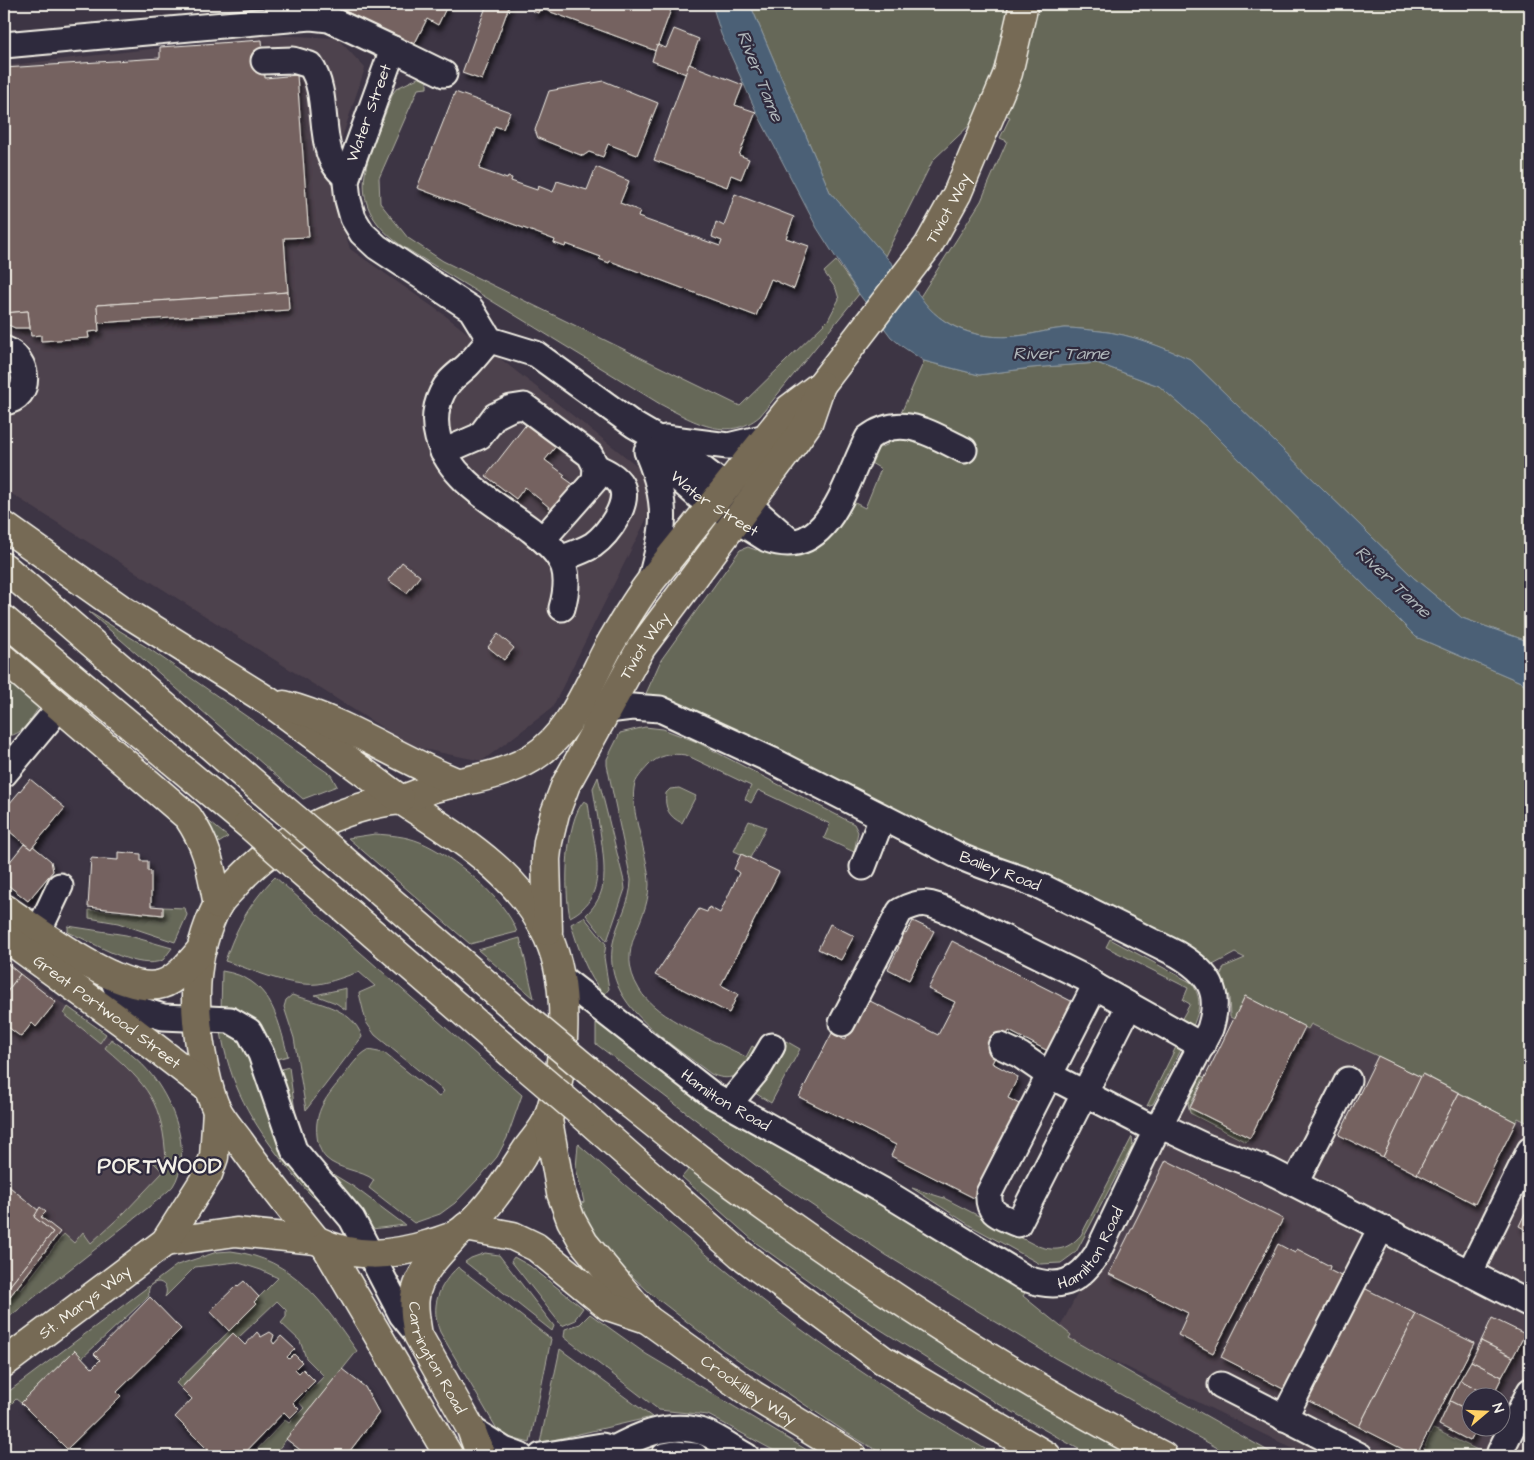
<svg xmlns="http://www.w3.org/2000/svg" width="1534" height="1460" viewBox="0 0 1534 1460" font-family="'Architects Daughter',sans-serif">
  <defs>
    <filter id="shadow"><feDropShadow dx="3" dy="5.5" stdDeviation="2.5" flood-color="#0009"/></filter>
  </defs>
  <rect width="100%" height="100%" fill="#3d3544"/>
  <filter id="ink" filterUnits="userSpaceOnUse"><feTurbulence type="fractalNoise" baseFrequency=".02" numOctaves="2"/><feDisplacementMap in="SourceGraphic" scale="10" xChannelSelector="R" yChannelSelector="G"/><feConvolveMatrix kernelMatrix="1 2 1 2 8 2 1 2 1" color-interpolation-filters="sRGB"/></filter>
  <g filter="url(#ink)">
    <g fill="#4e424d" fill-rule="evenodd">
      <polygon points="271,35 337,38 365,68 333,165 335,199 350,249 443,314 663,486 552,708 482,761 413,747 4,489 4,66"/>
      <polygon points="4,956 59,1001 131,1053 148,1071 166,1097 180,1136 182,1156 173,1186 159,1199 4,1321"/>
      <path d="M1247 968 1530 1108V1456H1490L1433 1429 1420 1456H1308L1057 1333ZM1472 1398H1502V1428H1472Z"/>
    </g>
    <g fill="#666859" stroke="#adaca0">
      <polygon points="750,4 1009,4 1001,46 975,120 933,160 885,256 830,192"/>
      <path d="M1037 4H1530V642L1462 618 1414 578 1190 359C1161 347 1131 334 1100 331 1089 330 1077 328 1065 328 1049 329 1033 335 1016 336 979 340 941 328 920 297L981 201 1007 141 1000 138 1010 117 1004 114Z"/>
      <path d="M420 77 427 81V88L418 89 379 178 380 203 408 238 443 261 740 406 828 320 839 299 836 289 824 272 836 261 859 294 760 416C727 444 691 420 660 404L402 246C336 199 372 154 393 93L397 88Z"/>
      <polygon points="924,361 979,375 1031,368 1097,363 1159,386 1211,431 1416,637 1530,686 1530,1124 1518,1118 1516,1122 1423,1074 1421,1077 1311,1024 1308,1029 1245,996 1234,1019 1230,1017 1229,997 1221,974 1224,967 1245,958 1235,953 1211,966 996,862 644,698 661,660 740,550 748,547 756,550 765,545 775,550 851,501 865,508 881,469 871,463 876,449 887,445"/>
      <polygon points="89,612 148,648 331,775 337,786 303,799"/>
      <path d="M4 674 40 706C30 719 23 737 4 736Z"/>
      <path d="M645 727 663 729 697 742 854 824 858 832 854 852 824 838 830 824 758 790 751 803 745 799 751 786 686 755C672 753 658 755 648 766 643 772 635 779 634 788 630 813 649 856 649 885 648 926 614 947 639 989 656 1019 716 1041 746 1057L752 1046 757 1049 749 1070C734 1077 727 1081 711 1074 670 1042 601 1005 613 943 617 921 631 903 631 880L607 765V759L620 733Z"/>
      <path d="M598 777 624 881 625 889 607 941 586 915C594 907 599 900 602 889 609 867 596 812 593 788Z"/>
      <path d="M679 788 696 796 682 823C669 817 664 808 666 793L670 789Z"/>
      <path d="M584 801 588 803 589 810C594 848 612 896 570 917 564 890 565 822 584 801Z"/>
      <polygon points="195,810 228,837 217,844"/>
      <polygon points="749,821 766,827 750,858 734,851"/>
      <path d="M375 834C389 835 406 836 420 842 452 855 506 899 517 932L470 944 348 838Z"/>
      <path d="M275 877 522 1095 507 1138 497 1157 480 1177 455 1203 440 1214 414 1223 369 1188 374 1180C362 1170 338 1170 326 1158 320 1152 318 1144 317 1136 314 1111 327 1096 342 1078 350 1068 357 1056 368 1050L384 1053 439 1097 444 1091 375 1035 366 1022 359 993 375 986 359 972C346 976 332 982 318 984 288 987 254 970 225 961 236 928 250 902 275 877Z"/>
      <polygon points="163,907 185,908 187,915 175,942 118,923 89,918 89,910 162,915"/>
      <path d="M584 917 606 944 604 957 609 989 604 995C586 973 579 950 571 924Z"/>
      <path d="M68 926 126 935 172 948 163 960C139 971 100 946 77 936L68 932Z"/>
      <polygon points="520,938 534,998 478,950"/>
      <path d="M1110 939 1192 983C1202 999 1200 1009 1193 1026L1180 1022 1190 1004 1183 1000 1188 988 1106 947Z"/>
      <path d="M222 971C270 978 277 1015 288 1056L270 1061 221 1011Z"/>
      <polygon points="346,988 346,1010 336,1003 315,995"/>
      <path d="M292 995C317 1003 353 1008 362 1037L306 1110 294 1038 284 1007 286 1000Z"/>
      <polygon points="68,1007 106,1034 100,1043 64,1014"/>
      <polygon points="596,1018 1028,1288 1023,1296 1071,1335 1069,1338 1277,1456 1232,1456 1055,1358 886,1255 779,1183 596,1044"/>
      <path d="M220 1026 235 1031 339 1218C318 1205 302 1186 287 1167 251 1121 229 1085 220 1026Z"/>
      <path d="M111 1039C129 1052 146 1065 158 1084 176 1111 192 1156 173 1186 170 1190 163 1195 159 1199L4 1321V1304L17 1287 21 1290 64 1234 74 1243 83 1232 91 1243 124 1213 163 1172 153 1162 166 1161C163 1103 148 1085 105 1048Z"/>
      <polygon points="786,1041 800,1049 771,1103 755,1093 767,1080"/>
      <polygon points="1176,1047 1181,1050 1153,1104 1147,1106"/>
      <polygon points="289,1067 296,1119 306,1146 326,1170 354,1187 405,1225 372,1229 365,1227 312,1164 274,1071"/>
      <polygon points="1201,1076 1204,1077 1189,1108 1249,1137 1246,1142 1190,1113 1188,1103"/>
      <path d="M1132 1137 1133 1145 1076 1252 1061 1263 1040 1264 971 1226 912 1188 944 1198 1035 1245C1054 1252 1067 1251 1081 1235Z"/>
      <path d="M578 1144C639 1197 700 1251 764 1301 837 1359 917 1409 997 1456H886L847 1433 722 1349 650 1293 602 1248 576 1205 584 1202 576 1168Z"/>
      <polygon points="689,1169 746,1210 1138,1456 1091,1456 995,1402 848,1309 756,1243 682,1177"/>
      <path d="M231 1251C295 1259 322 1302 357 1351L273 1456H251L285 1420 289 1423 304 1408 299 1402 324 1376 306 1358 300 1341 281 1323 286 1317V1310L277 1301 238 1338 233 1333 181 1388 176 1383 256 1305 254 1302 278 1278 261 1270 236 1262 195 1267 165 1297C168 1290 166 1284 159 1282 151 1282 147 1288 149 1296L82 1358 74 1351 21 1403 16 1399 4 1411V1395L177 1265 217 1252Z"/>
      <polygon points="485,1253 499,1255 554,1326 552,1331 465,1262 471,1258"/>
      <polygon points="514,1257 530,1266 583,1308 575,1319 576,1320 562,1326 511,1261"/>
      <path d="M458 1267 551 1339 530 1443 511 1438 497 1429 440 1332C430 1306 438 1286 458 1267Z"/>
      <polygon points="590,1314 646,1354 817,1456 784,1456 708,1415 659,1410 564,1337 565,1329 580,1324"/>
      <polygon points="560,1349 652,1417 540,1443"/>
      <polygon points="1433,1429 1438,1431 1490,1456 1420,1456"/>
    </g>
    <path fill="#4b6176" stroke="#8f9ba4" d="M712 4H750L830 192 920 296C941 329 979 340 1017 336 1033 335 1049 329 1065 328 1077 328 1089 330 1100 331 1131 334 1162 347 1190 359L1414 578 1462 618 1530 642V686L1416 637 1211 431 1159 386 1097 363 1031 368 979 375 924 361 903 347 891 337 859 294 817 228 756 111 721 34Z"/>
    <g fill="#746261" stroke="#f4f1e8" filter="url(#shadow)">
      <polygon points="336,4 448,4 438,25 427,19 414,45 335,6"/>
      <polygon points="487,4 510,4 482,80 462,73"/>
      <polygon points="530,4 673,4 656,51 540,8 538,13 533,11 535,6"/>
      <polygon points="674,29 699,39 686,74 652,61 657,45 666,48"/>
      <polygon points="262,40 265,78 297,75 309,237 284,238 288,292 97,305 99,331 88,332 89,338 41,341 41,335 31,336 28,311 4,313 4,68 160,58 160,47"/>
      <polygon points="689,64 743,85 735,105 756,112 739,155 749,159 741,179 731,175 727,187 654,160"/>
      <polygon points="604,81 658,103 637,155 608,144 603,157 589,152 583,156 538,138 535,130 549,91"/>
      <polygon points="455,92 510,112 503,129 495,126 479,169 507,179 508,177 512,178 511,181 537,190 538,186 553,192 557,181 587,190 596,167 629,181 620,203 640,211 638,217 720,246 722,241 712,237 716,222 724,226 735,194 794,217 786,238 809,246 794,289 771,279 756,316 610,261 609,263 599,259 601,257 566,244 565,247 554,243 555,240 417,188"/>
      <polygon points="288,292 289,310 98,323 97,305"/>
      <polygon points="28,311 30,328 15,328 4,323 4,313"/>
      <polygon points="535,413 564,436 545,460 565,475 563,477 577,487 556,513 525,487 516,499 486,476"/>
      <polygon points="402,562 420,576 407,593 388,580"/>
      <polygon points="498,634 514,648 504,660 488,647"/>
      <polygon points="30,779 65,808 31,849 4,827 4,810"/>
      <polygon points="24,844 31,849 33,846 51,861 53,871 28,901 4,882 4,869"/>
      <polygon points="118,852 141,854 141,861 148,861 148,871 151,871 151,906 163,907 163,915 88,907 91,858 118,860"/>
      <polygon points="741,854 779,872 721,985 738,994 729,1013 655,975 699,909 707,912 709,907 720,913 739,873 734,869"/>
      <polygon points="6,855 10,859 4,867 4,857"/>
      <polygon points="913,921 934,931 909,980 888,969 899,947 894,944 901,931 906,934"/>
      <polygon points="830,924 854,936 841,960 818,949"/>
      <polygon points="952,941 1073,1002 1048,1051 1009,1031 992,1063 1018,1077 1008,1098 1021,1105 974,1198 891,1156 896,1145 799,1097 832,1033 845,1040 866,999 938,1035 955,1002 928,989"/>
      <polygon points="4,961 20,974 4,996"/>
      <polygon points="20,974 56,1002 36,1027 32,1023 21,1037 4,1024 4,996"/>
      <polygon points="1245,996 1305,1027 1250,1138 1190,1108"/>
      <polygon points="1378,1056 1421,1077 1383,1157 1339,1135"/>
      <polygon points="1422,1074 1459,1093 1417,1174 1383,1157"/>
      <polygon points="1459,1093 1516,1122 1475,1204 1417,1174"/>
      <polygon points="1166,1160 1283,1219 1213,1353 1178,1335 1188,1313 1109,1274"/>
      <polygon points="5,1183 39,1211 34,1217 53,1232 4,1293"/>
      <polygon points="1530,1203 1530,1232 1519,1226"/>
      <polygon points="40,1207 46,1212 41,1217 60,1232 4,1304 4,1293 53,1232 34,1217"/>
      <polygon points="1278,1244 1295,1253 1297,1249 1330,1266 1329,1270 1345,1278 1287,1391 1221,1357"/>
      <polygon points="244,1281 259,1297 254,1302 256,1304 229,1331 210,1311 237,1285 238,1286"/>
      <polygon points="1364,1288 1416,1314 1359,1427 1307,1400"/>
      <polygon points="150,1297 181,1329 117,1392 121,1396 67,1449 21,1403 75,1350 92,1368 100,1360 94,1354"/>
      <polygon points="1416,1314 1474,1343 1416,1456 1359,1427"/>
      <polygon points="1492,1318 1525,1334 1513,1357 1481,1341"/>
      <polygon points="257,1332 261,1337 270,1332 274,1335 272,1341 274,1344 281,1336 295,1349 287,1357 289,1359 294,1354 302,1362 295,1369 299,1373 303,1369 315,1381 293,1403 299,1409 290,1418 284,1412 242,1456 214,1456 175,1417 192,1399 181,1388 233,1333 245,1345"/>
      <polygon points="1481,1341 1513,1357 1502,1377 1471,1361"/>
      <polygon points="1471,1361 1502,1377 1492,1397 1460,1380"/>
      <polygon points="342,1369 365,1387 379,1413 346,1456 308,1456 286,1439"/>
      <polygon points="1460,1380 1492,1397 1492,1398 1472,1398 1472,1412 1450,1401"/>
      <polygon points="1450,1401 1472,1412 1472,1428 1477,1428 1470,1441 1439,1425"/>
    </g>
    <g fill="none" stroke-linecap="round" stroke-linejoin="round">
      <g stroke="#f4f1e8" stroke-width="29">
        <g id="minor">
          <polyline points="4,45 311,17 329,19 393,49 349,171 346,182 348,200 353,218 362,233 377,247 471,309 490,340 536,354 634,425 682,453 749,505 791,542"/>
          <polyline points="393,49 444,74"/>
          <path d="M264 61 293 60 310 65C333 97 313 156 347 177"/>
          <path d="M490 340C482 348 475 358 467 366 457 375 448 380 442 393 435 407 434 423 438 438 451 482 497 504 531 530 543 540 558 551 564 567 568 580 566 594 562 608"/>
          <path d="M4 349C30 359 33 398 4 402"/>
          <polyline points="665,438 728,446 766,437"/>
          <path id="s1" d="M647 451 698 496 767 539C830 562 846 478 868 438 902 412 932 435 964 450"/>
          <polyline points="443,452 480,436 495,416 511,408 524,406 590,455 596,467 595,480 543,539"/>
          <path d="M648 454C670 507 664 529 650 582"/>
          <path d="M560 559C571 555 583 551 593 545 608 534 631 503 621 485 616 476 605 471 596 467"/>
          <polyline points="4,774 49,720"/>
          <polyline points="863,867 882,818"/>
          <polyline points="30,949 60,886"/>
          <polyline points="111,974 120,997 143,1011 163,1017 230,1020 249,1031 261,1054 294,1150 352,1219 402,1315 418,1335"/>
          <path id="s2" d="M559 976 712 1095 885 1192 1025 1278C1059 1291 1078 1283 1097 1254L1150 1143 1210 1029C1222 991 1209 973 1177 954L1040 886C1013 875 985 868 959 856L771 760 660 709 632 707 608 710"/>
          <path d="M1095 986 989 1193C987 1215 1001 1216 1018 1224L1129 1006"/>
          <path d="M842 1023 900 911C923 899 930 903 953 913L1087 979 1095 986 1202 1046"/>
          <polyline points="1001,1046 1020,1055 1049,1075 1148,1126 1170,1130 1206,1147 1268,1170 1530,1304"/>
          <polyline points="729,1104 759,1068 772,1046"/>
          <polyline points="1295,1183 1348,1080"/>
          <polyline points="1470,1272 1530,1150"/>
          <polyline points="1221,1385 1360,1456"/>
          <polyline points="1284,1418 1381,1228"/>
          <polyline points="471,1429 504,1450 520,1456"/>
          <polyline points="1500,1452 1530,1391"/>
          <polyline points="541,1456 602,1446 613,1449"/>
          <path d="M601 1456C633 1438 669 1419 706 1433 720 1439 733 1449 746 1456"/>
          <polyline points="664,1456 675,1454 695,1456"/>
        </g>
      </g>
      <g stroke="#f4f1e8" stroke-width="31">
        <g id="major">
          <path d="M401 800C458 838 519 872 548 937 571 987 566 1067 548 1118 544 1130 532 1141 525 1152 509 1177 481 1221 455 1235 448 1239 438 1241 430 1244 391 1256 354 1259 316 1240 290 1208 264 1176 240 1142 232 1131 222 1120 216 1108 209 1093 206 1077 203 1061 192 1008 192 956 217 906 221 899 229 892 234 886 274 840 340 806 401 800Z"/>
          <path id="s3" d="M401 800C412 796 423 791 434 788 468 779 501 777 532 758 571 734 588 685 609 646 622 624 634 603 650 582L789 409 821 385 928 246 957 194 1008 73 1024 4"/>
          <path d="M4 908C36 930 123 997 162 984 178 979 191 961 202 949"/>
          <path id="s4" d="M548 931 546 859 548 842 555 813 566 784 641 648 794 443 808 423 821 385"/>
          <path id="s5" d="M4 936 122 1022 209 1089"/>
          <path id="s6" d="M548 1120 561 1193 571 1220 584 1243 647 1319 753 1395 853 1456"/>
          <polyline points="466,1227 513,1236 536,1247 608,1306 647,1319"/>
          <path id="s7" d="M455 1236C440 1253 418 1273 415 1297 413 1308 416 1323 418 1335L471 1429 481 1456"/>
          <polyline points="165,1242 236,1232 316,1240"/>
          <polyline points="325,1245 449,1456"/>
          <path id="s8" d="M4 1363 165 1242 208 1174 214 1157 217 1110"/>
        </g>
      </g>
      <g stroke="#f4f1e8" stroke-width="31">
        <g id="highway">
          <polyline points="4,526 121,609 268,701 400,799"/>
          <polyline points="4,567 280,806"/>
          <polyline points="4,620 248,824"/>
          <path d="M4 659 188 817C209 848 211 870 218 905"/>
          <path d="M284 705C346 721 400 760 459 783"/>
          <polyline points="333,851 529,1021"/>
          <polyline points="300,870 522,1063"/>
          <path d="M590 1072C637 1109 682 1147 730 1182 868 1283 1011 1378 1163 1456"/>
          <polyline points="583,1115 740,1254 883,1360 1047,1456"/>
        </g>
      </g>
      <use href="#minor" stroke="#2f2a3d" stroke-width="25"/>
      <use href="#major" stroke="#766a54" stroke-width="28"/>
      <use href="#highway" stroke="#766a54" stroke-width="28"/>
      <g stroke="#f4f1e8" stroke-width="31" stroke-linecap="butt">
        <g id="highway-bridge">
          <polyline points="280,806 333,851"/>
          <polyline points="248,824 300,870"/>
          <polyline points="529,1021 590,1072"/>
          <polyline points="522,1063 583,1115"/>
        </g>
      </g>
      <use href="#highway-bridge" stroke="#766a54" stroke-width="28"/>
    </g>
  </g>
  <g text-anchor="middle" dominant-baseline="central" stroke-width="4.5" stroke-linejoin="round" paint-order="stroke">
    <g font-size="16" fill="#f4f1e8" stroke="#2f2a3d">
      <text transform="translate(369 113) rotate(-70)">Water Street</text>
      <text stroke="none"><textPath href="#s3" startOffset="832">Tiviot Way</textPath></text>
      <text stroke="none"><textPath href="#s1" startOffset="86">Water Street</textPath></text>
      <text stroke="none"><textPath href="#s4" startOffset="309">Tiviot Way</textPath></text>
      <text transform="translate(1000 871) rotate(21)">Bailey Road</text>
      <text stroke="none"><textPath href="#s5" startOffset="128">Great Portwood Street</textPath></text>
      <text stroke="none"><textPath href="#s2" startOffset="208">Hamilton Road</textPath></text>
      <text stroke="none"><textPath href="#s2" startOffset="641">Hamilton Road</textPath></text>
      <text stroke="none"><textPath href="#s8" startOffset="101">St. Marys Way</textPath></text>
      <text stroke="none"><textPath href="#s7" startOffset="140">Carrington Road</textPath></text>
      <text stroke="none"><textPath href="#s6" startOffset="352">Crookilley Way</textPath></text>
    </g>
    <g font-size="18" font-style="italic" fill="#b0b7ba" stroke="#2f2a3d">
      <text transform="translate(760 76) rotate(68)">River Tame</text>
      <text x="1061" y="353">River Tame</text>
      <text transform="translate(1393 582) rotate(43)">River Tame</text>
    </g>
    <g font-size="21" font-weight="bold" letter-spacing="1" fill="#f4f1e8" stroke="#2f2a3d">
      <text x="160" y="1166">PORTWOOD</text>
    </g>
  </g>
  <rect width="1534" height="1460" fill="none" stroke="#2f2a3d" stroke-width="20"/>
  <rect x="10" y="10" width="1514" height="1440" fill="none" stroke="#f4f1e8" stroke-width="2" filter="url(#ink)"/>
  <g transform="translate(1486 1412) rotate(71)"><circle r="24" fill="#2f2a3d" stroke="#7e7a81"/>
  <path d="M0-4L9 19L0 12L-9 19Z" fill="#ffd166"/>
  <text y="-8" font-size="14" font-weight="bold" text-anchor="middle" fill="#f4f1e8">N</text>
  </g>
</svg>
